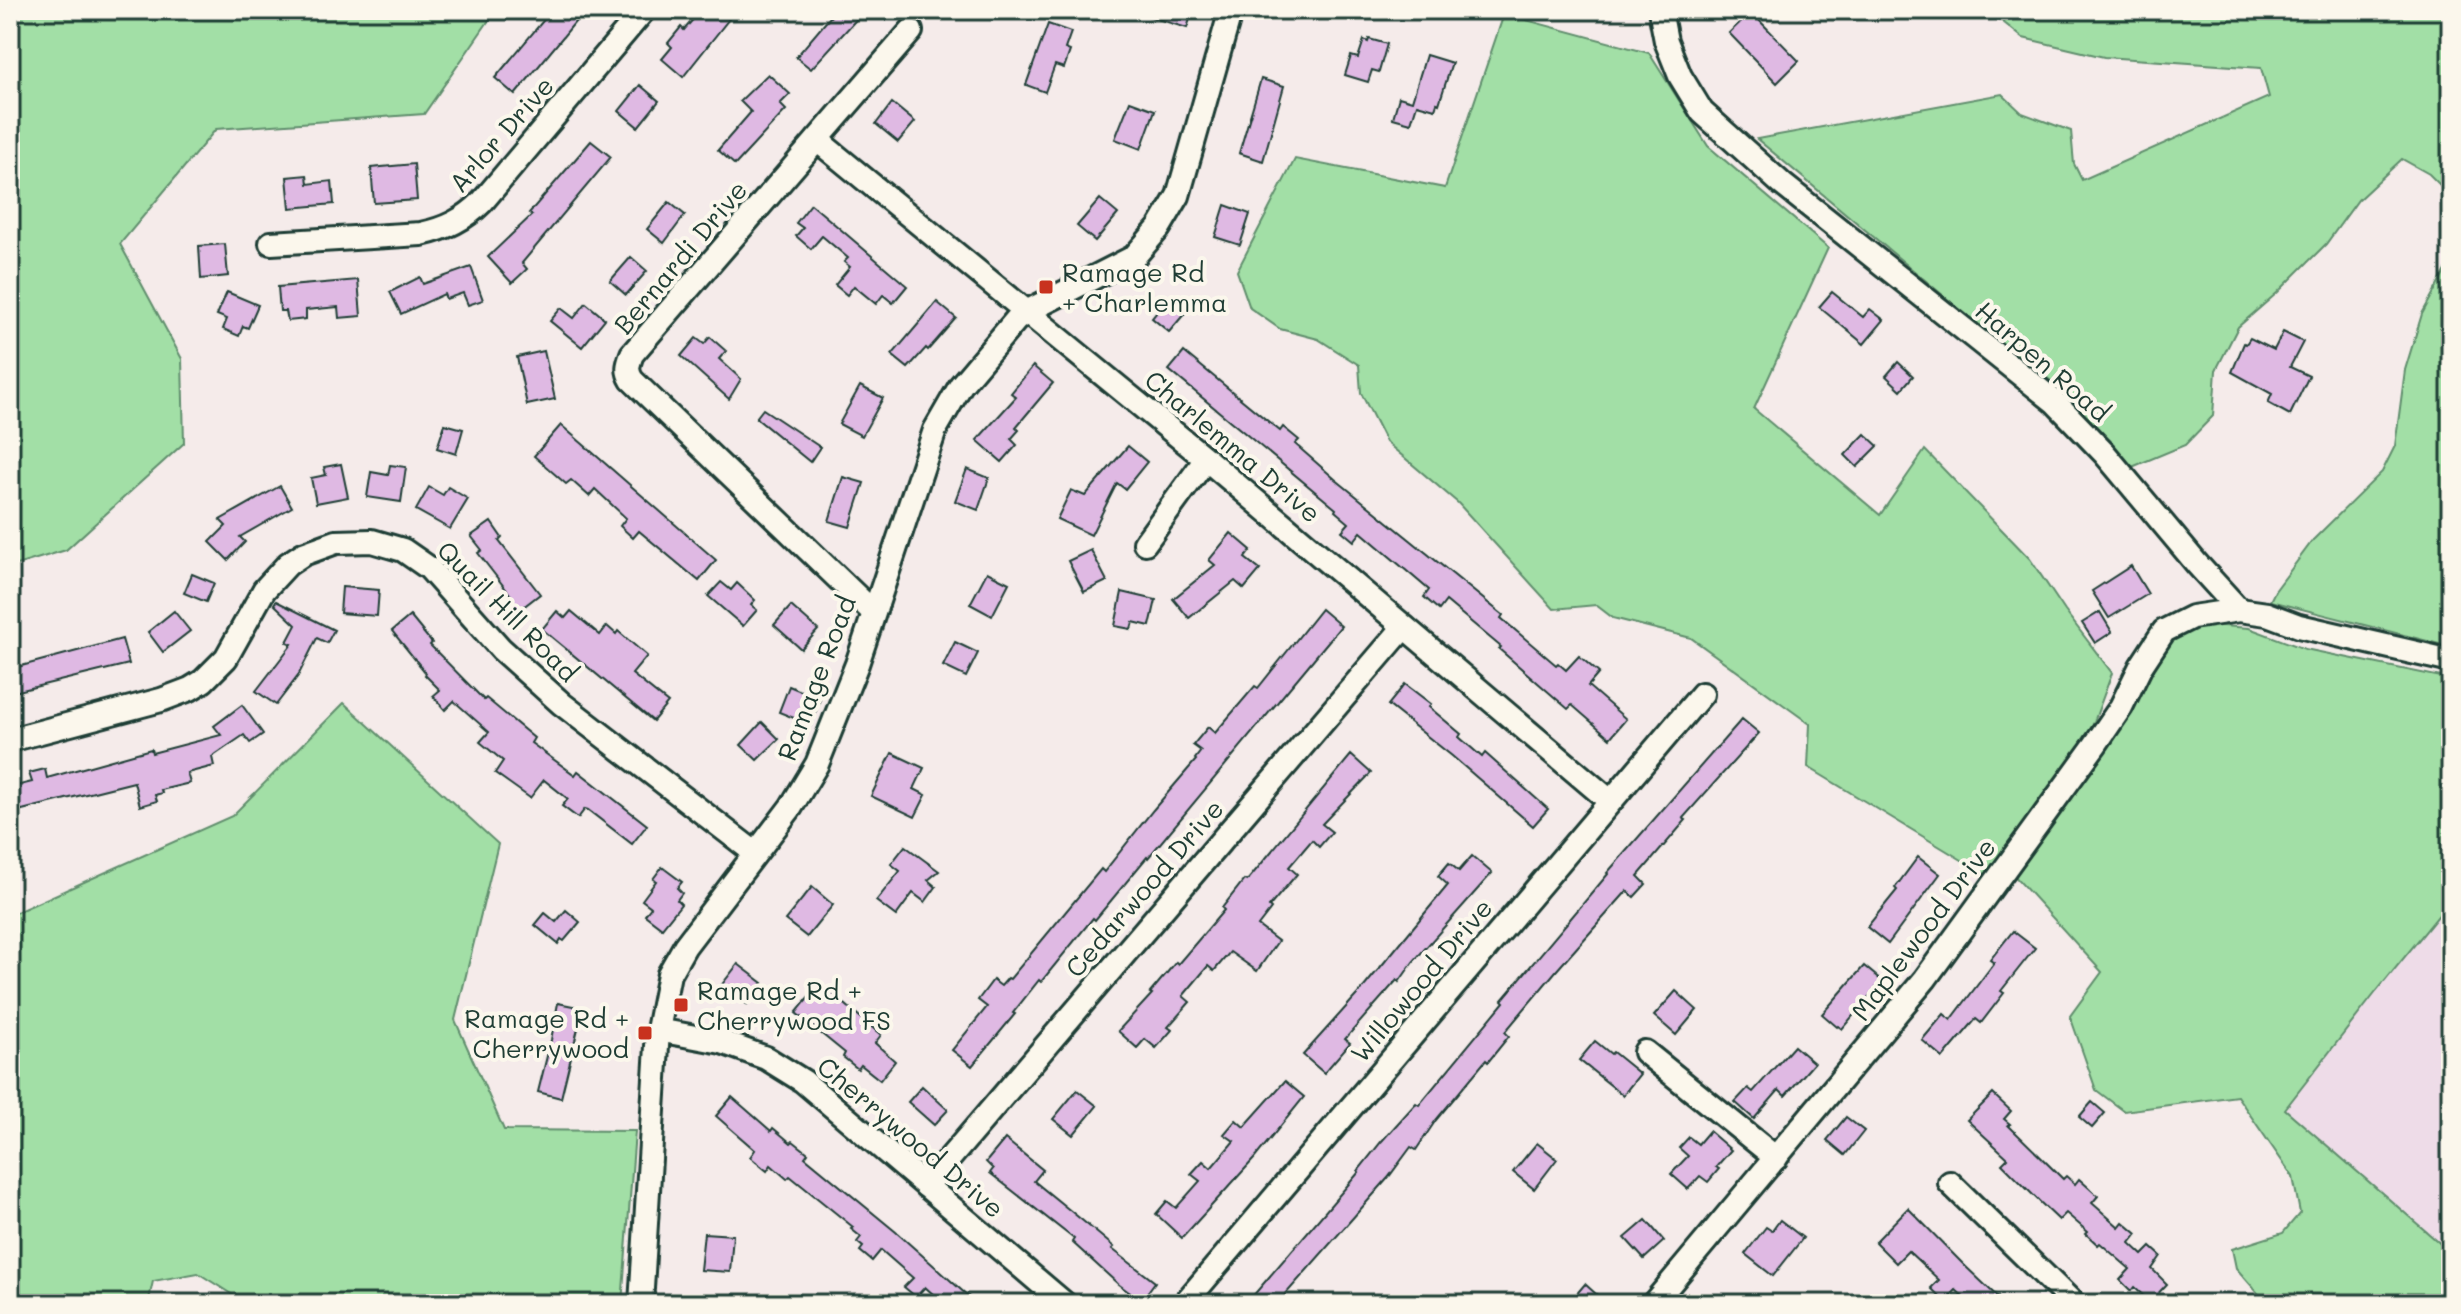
<svg xmlns="http://www.w3.org/2000/svg" width="2461" height="1314" viewBox="0 0 2461 1314" font-family="Mali,sans-serif">
  <rect width="100%" height="100%" fill="#f5ebea"/>
  <filter id="ink" filterUnits="userSpaceOnUse"><feTurbulence type="fractalNoise" baseFrequency=".0125" numOctaves="2"/><feDisplacementMap in="SourceGraphic" scale="16" xChannelSelector="R" yChannelSelector="G"/><feConvolveMatrix kernelMatrix="1 2 1 2 8 2 1 2 1" color-interpolation-filters="sRGB"/></filter>
  <g filter="url(#ink)">
    <polygon fill="#eedce8" points="2451,906 2451,1253 2285,1109 2376,992 2442,910"/>
    <g fill="#a2dfa6" stroke="#608e6d" stroke-width="2">
      <polygon points="10,10 496,10 424,114 216,129 120,244 182,359 184,443 66,550 10,567"/>
      <polygon points="1988,10 2451,10 2451,196 2429,174 2402,159 2358,200 2326,244 2277,293 2238,327 2216,370 2213,416 2185,445 2132,467 2060,388 1976,323 1757,139 2002,94 2022,113 2071,131 2074,164 2082,180 2269,97 2261,68 2104,57 2023,38"/>
      <polygon points="1504,14 1649,53 1708,146 1828,248 1754,409 1880,515 1925,450 2030,559 2065,611 2112,673 2088,738 1990,877 1808,767 1810,724 1691,638 1613,618 1596,605 1554,609 1458,503 1386,442 1361,393 1359,365 1318,339 1280,329 1250,308 1237,271 1295,159 1445,188"/>
      <polygon points="2451,261 2451,647 2270,601 2275,591 2313,540 2382,472 2395,446 2405,370 2422,314"/>
      <polygon points="2198,624 2249,628 2305,649 2451,679 2451,906 2442,911 2376,992 2285,1109 2451,1253 2451,1304 2347,1304 2320,1302 2311,1304 2273,1304 2263,1299 2236,1268 2232,1249 2283,1233 2300,1213 2293,1177 2237,1096 2124,1111 2096,1090 2070,1016 2102,972 2010,871 2097,761 2170,639"/>
      <polygon points="344,703 498,844 455,1020 504,1130 635,1131 622,1304 247,1304 198,1273 153,1281 148,1304 10,1304 10,915 232,816"/>
    </g>
    <g fill="#dfb9e3" stroke="#1f3d34" stroke-width="2">
      <polygon points="552,10 585,10 515,95 495,78"/>
      <polygon points="701,10 736,10 683,77 662,59 672,47 668,43 681,27 684,30"/>
      <polygon points="836,10 865,10 811,69 796,57"/>
      <polygon points="1142,10 1193,10 1187,28 1141,14"/>
      <polygon points="1751,12 1799,61 1777,83 1729,33"/>
      <polygon points="1048,24 1071,32 1065,49 1070,51 1064,68 1055,65 1045,92 1026,85"/>
      <polygon points="1369,39 1387,44 1379,72 1372,70 1368,82 1345,75 1351,56 1358,58 1364,40 1368,42"/>
      <polygon points="1426,55 1452,63 1439,104 1437,103 1435,109 1417,104 1411,123 1393,118 1399,97 1412,101"/>
      <polygon points="768,74 790,94 780,104 786,110 735,165 718,150 751,112 740,101"/>
      <polygon points="1261,79 1284,86 1263,161 1239,153"/>
      <polygon points="640,85 659,101 638,127 619,111"/>
      <polygon points="1130,101 1155,110 1141,149 1115,139"/>
      <polygon points="892,103 915,122 898,142 876,124"/>
      <polygon points="591,141 611,157 522,263 527,269 512,283 488,257 532,215 529,213"/>
      <polygon points="414,164 417,200 374,203 371,168"/>
      <polygon points="307,175 308,184 332,181 334,204 290,208 287,177"/>
      <polygon points="1100,199 1118,214 1095,241 1077,226"/>
      <polygon points="669,202 685,215 664,243 647,229"/>
      <polygon points="811,204 907,286 893,303 883,295 876,304 854,286 847,295 835,285 850,267 844,262 848,258 822,236 811,249 796,236 803,228 796,223"/>
      <polygon points="1225,205 1250,214 1240,245 1215,237"/>
      <polygon points="225,244 228,276 201,279 199,246"/>
      <polygon points="631,257 647,271 626,295 610,281"/>
      <polygon points="471,267 483,300 468,305 463,293 446,299 444,294 401,314 390,292 420,277 423,284"/>
      <polygon points="358,280 361,316 339,318 338,307 306,310 306,319 288,321 286,311 280,311 278,287"/>
      <polygon points="227,292 258,305 248,328 243,326 239,336 223,329 227,319 217,315"/>
      <polygon points="1832,292 1863,317 1870,309 1884,320 1864,344 1819,307"/>
      <polygon points="1169,297 1186,312 1169,332 1152,318"/>
      <polygon points="937,302 956,318 928,350 926,348 908,368 892,355"/>
      <polygon points="586,303 605,319 582,347 550,321 561,308 574,318"/>
      <polygon points="2283,332 2303,342 2290,367 2309,376 2290,415 2268,403 2272,394 2232,372 2244,343 2246,344 2250,338 2274,350"/>
      <polygon points="710,337 726,351 719,359 741,379 729,399 681,356 696,338 704,344"/>
      <polygon points="544,351 555,399 527,405 517,357"/>
      <polygon points="1184,352 1280,431 1283,427 1299,440 1295,444 1335,479 1503,615 1501,618 1556,665 1558,663 1566,670 1579,656 1599,673 1588,686 1626,719 1610,738 1572,705 1568,709 1499,649 1501,647 1446,601 1439,610 1424,597 1429,590 1361,532 1354,541 1342,531 1349,523 1335,511 1336,509 1169,370"/>
      <polygon points="1898,362 1913,376 1901,390 1886,376"/>
      <polygon points="1033,366 1053,383 1016,427 1019,430 1011,439 1017,445 1002,462 977,440 1016,397 1011,393"/>
      <polygon points="860,386 883,398 862,436 839,424"/>
      <polygon points="763,409 820,447 810,462 756,418"/>
      <polygon points="445,424 463,429 456,454 437,448"/>
      <polygon points="561,425 716,560 699,581 639,531 633,538 620,526 626,518 595,489 589,496 571,480 566,484 534,456"/>
      <polygon points="1865,434 1878,446 1857,467 1845,455"/>
      <polygon points="1128,446 1147,462 1125,489 1117,483 1091,535 1057,519 1071,490 1085,496"/>
      <polygon points="341,464 348,497 316,503 311,478 326,475 324,467"/>
      <polygon points="390,465 406,467 401,502 367,497 371,472 388,475"/>
      <polygon points="967,469 989,478 978,510 955,501"/>
      <polygon points="843,477 864,483 850,527 829,521"/>
      <polygon points="280,486 292,507 240,537 245,542 228,560 210,542 226,526 220,520"/>
      <polygon points="429,487 443,495 448,487 468,499 450,529 416,510"/>
      <polygon points="491,522 502,538 499,541 540,594 518,611 509,599 512,597 478,553 482,550 471,536"/>
      <polygon points="1231,533 1251,550 1245,558 1260,570 1244,589 1235,581 1189,618 1173,599 1215,565 1209,560"/>
      <polygon points="1091,550 1107,581 1084,592 1068,561"/>
      <polygon points="2131,566 2148,594 2109,618 2092,591"/>
      <polygon points="987,572 1009,583 992,616 970,604"/>
      <polygon points="192,574 214,583 206,602 184,593"/>
      <polygon points="721,582 731,590 737,583 755,600 751,605 757,610 743,626 708,596"/>
      <polygon points="342,587 379,590 377,616 340,613"/>
      <polygon points="1122,592 1156,600 1150,626 1133,622 1131,629 1115,626"/>
      <polygon points="276,601 334,630 327,643 317,638 298,676 276,705 256,691 292,644 287,642 296,625 274,604"/>
      <polygon points="791,606 818,630 801,649 774,625"/>
      <polygon points="1321,609 1341,626 1148,858 1147,857 1095,920 1093,918 1041,982 1039,980 1013,1013 1015,1014 972,1066 952,1050 987,1007 978,1000 993,980 1001,986 1008,978 1010,979 1101,869 1104,872 1153,810 1196,760 1195,759 1201,751 1193,745 1208,727 1215,733 1255,686 1258,688"/>
      <polygon points="174,611 190,631 163,652 148,632"/>
      <polygon points="557,611 565,618 571,611 600,635 607,626 616,634 618,631 647,656 632,674 668,703 653,721 542,629"/>
      <polygon points="2100,612 2112,632 2095,643 2082,623"/>
      <polygon points="410,616 432,643 430,645 484,700 486,698 534,738 531,743 575,775 578,771 647,825 632,844 588,810 585,809 578,818 562,806 568,799 544,780 530,798 495,773 503,761 480,742 489,732 454,701 445,710 433,696 440,690 425,675 426,673 392,631"/>
      <polygon points="122,639 129,664 10,693 10,669"/>
      <polygon points="955,642 978,653 966,677 943,666"/>
      <polygon points="1405,684 1431,704 1429,707 1461,734 1459,737 1482,757 1485,753 1548,809 1533,826 1452,756 1388,705"/>
      <polygon points="789,686 820,699 811,725 779,712"/>
      <polygon points="242,705 263,734 250,743 244,735 212,757 214,766 187,773 190,783 161,790 162,793 155,795 157,801 140,806 134,782 18,811 12,787 32,782 29,773 45,769 47,778 151,749 152,753 221,735 214,726"/>
      <polygon points="1742,719 1759,733 1683,818 1686,820 1638,876 1646,884 1634,897 1627,891 1556,971 1505,1032 1509,1036 1488,1062 1486,1060 1436,1120 1416,1150 1411,1147 1388,1178 1277,1304 1246,1304 1359,1172 1358,1171 1381,1142 1416,1103 1419,1105 1504,1002 1502,1000 1608,874 1607,873"/>
      <polygon points="762,722 779,739 757,760 741,745"/>
      <polygon points="892,753 924,768 914,789 926,795 915,817 871,796"/>
      <polygon points="1351,755 1371,773 1322,824 1332,832 1319,847 1312,840 1289,867 1297,874 1269,907 1271,909 1258,926 1278,941 1257,971 1230,952 1214,971 1208,966 1183,996 1190,1002 1168,1027 1172,1030 1156,1048 1145,1039 1137,1048 1118,1031 1152,994 1150,993 1176,962 1178,964 1224,910 1222,908 1244,880 1247,881"/>
      <polygon points="905,846 939,871 928,880 936,887 925,902 913,893 896,916 876,901 900,871 891,864"/>
      <polygon points="1472,856 1492,873 1413,962 1399,982 1397,980 1345,1039 1350,1043 1324,1073 1303,1055 1364,987 1448,885 1438,876 1449,863 1459,871"/>
      <polygon points="1918,857 1940,874 1888,944 1867,927 1897,890 1895,888"/>
      <polygon points="662,867 682,882 677,888 682,893 677,900 681,904 662,928 645,915 651,907 642,900 656,881 653,879"/>
      <polygon points="812,887 833,905 807,937 785,920"/>
      <polygon points="566,910 580,922 564,941 561,939 558,944 535,925 545,913 556,922"/>
      <polygon points="2013,931 2035,948 2001,991 2004,993 1981,1023 1976,1019 1943,1058 1922,1040 1944,1014 1951,1020 1994,963 1990,960"/>
      <polygon points="738,964 763,983 747,1004 740,999 739,1001 720,987"/>
      <polygon points="1864,966 1882,981 1842,1029 1838,1026 1837,1027 1822,1014"/>
      <polygon points="814,991 825,1001 832,993 881,1035 875,1043 895,1061 880,1080 861,1065 858,1069 843,1057 845,1053 796,1013"/>
      <polygon points="1676,991 1697,1010 1676,1035 1654,1016"/>
      <polygon points="558,1003 583,1008 561,1098 538,1092 551,1040"/>
      <polygon points="1595,1041 1611,1054 1613,1052 1640,1074 1623,1095 1579,1060"/>
      <polygon points="1794,1046 1814,1063 1785,1096 1779,1090 1754,1119 1735,1102 1748,1088 1753,1092"/>
      <polygon points="1285,1081 1304,1097 1254,1159 1182,1238 1156,1214 1167,1201 1176,1208 1200,1181 1191,1174 1203,1161 1211,1168 1234,1141 1224,1134 1236,1120 1244,1127"/>
      <polygon points="922,1086 948,1110 934,1125 908,1102"/>
      <polygon points="1077,1090 1097,1106 1073,1135 1053,1119"/>
      <polygon points="1993,1094 2011,1111 2004,1119 2010,1124 2008,1125 2063,1179 2066,1176 2075,1184 2079,1179 2098,1196 2092,1203 2119,1227 2123,1222 2137,1234 2130,1243 2143,1255 2151,1247 2161,1256 2152,1269 2167,1284 2150,1302 2134,1287 2131,1291 2120,1280 2130,1269 2100,1243 2098,1245 2086,1234 2088,1232 2066,1213 2059,1220 2041,1203 2002,1164 2008,1158 1967,1120"/>
      <polygon points="732,1097 771,1131 773,1128 791,1143 793,1141 808,1153 805,1157 896,1232 977,1304 944,1304 925,1287 916,1297 904,1287 913,1278 881,1250 872,1261 860,1251 863,1247 857,1242 861,1237 851,1229 853,1227 790,1176 787,1179 771,1165 767,1171 750,1157 755,1150 716,1116"/>
      <polygon points="2092,1102 2105,1113 2092,1128 2079,1117"/>
      <polygon points="1846,1117 1864,1131 1845,1155 1827,1140"/>
      <polygon points="1709,1131 1731,1150 1716,1167 1719,1169 1708,1182 1700,1176 1688,1189 1671,1174 1688,1156 1679,1148 1689,1137 1698,1144"/>
      <polygon points="1005,1139 1043,1170 1034,1181 1083,1221 1114,1247 1112,1249 1155,1282 1141,1301 1118,1284 1072,1242 1074,1239 990,1173 993,1169 986,1162"/>
      <polygon points="1537,1143 1557,1159 1534,1189 1513,1172"/>
      <polygon points="1908,1208 1964,1265 2005,1304 1971,1304 1956,1290 1945,1302 1931,1288 1939,1280 1908,1251 1896,1263 1875,1242"/>
      <polygon points="1646,1220 1664,1241 1644,1259 1625,1238"/>
      <polygon points="1780,1220 1803,1238 1773,1276 1745,1254 1766,1227 1772,1231"/>
      <polygon points="704,1233 733,1235 730,1272 700,1270"/>
      <polygon points="1585,1284 1607,1304 1568,1304"/>
    </g>
    <g fill="none" stroke-linecap="round" stroke-linejoin="round">
      <g stroke="#1f3d34" stroke-width="28">
        <g id="minor">
          <polyline points="1660,10 1666,41 1680,76 1702,112 1782,184 2055,402 2105,454 2197,564 2239,610"/>
          <polyline points="817,140 1206,459 1610,801"/>
          <path d="M271 243 421 234C445 229 464 220 482 202L644 10"/>
          <polyline points="1145,543 1206,459"/>
          <path d="M873 612 632 380C626 370 628 365 632 354L911 31"/>
          <polyline points="10,740 161,700 190,689 203,681 226,658 264,590 288,564 303,554 336,542 372,541 403,550 429,568 501,649 562,704 755,853"/>
          <polyline points="658,1030 722,1042 766,1058 803,1081 1065,1304"/>
          <polyline points="1645,1052 1776,1158"/>
          <polyline points="1950,1183 2074,1304"/>
          <polyline points="926,1186 1404,627"/>
          <polyline points="641,1304 658,1030 669,974 685,946 791,807 817,764 857,664 935,430 961,385 1016,320 1028,311 1134,257 1159,228 1178,196 1231,10"/>
          <polyline points="1184,1304 1702,694"/>
          <polyline points="1653,1304 1925,979 2095,745 2121,707 2141,666 2164,631 2192,617 2239,610 2267,614 2299,626 2451,661"/>
        </g>
      </g>
      <use href="#minor" stroke="#fbf7ec" stroke-width="22"/>
    </g>
  </g>
  <g fill="#c8321e" stroke="#fbf7ec" stroke-width="3">
    <rect x="1038" y="279" width="16" height="16" rx="4"/>
    <rect x="673" y="997" width="16" height="16" rx="4"/>
    <rect x="637" y="1025" width="16" height="16" rx="4"/>
  </g>
  <g text-anchor="middle" dominant-baseline="central" stroke-width="8" stroke-linejoin="round" paint-order="stroke">
    <g font-size="26" fill="#1f3d34" stroke="#fbf7ec">
      <text transform="translate(501 134) rotate(-49)">Arlor Drive</text>
      <text transform="translate(680 257) rotate(-50)">Bernardi Drive</text>
      <text transform="translate(2043 361) rotate(41)">Harpen Road</text>
      <text transform="translate(1233 446) rotate(40)">Charlemma Drive</text>
      <text transform="translate(508 611) rotate(45)">Quail Hill Road</text>
      <text transform="translate(816 678) rotate(-69)">Ramage Road</text>
      <text transform="translate(1144 888) rotate(-49)">Cedarwood Drive</text>
      <text transform="translate(1923 929) rotate(-53)">Maplewood Drive</text>
      <text transform="translate(1421 980) rotate(-50)">Willowood Drive</text>
      <text transform="translate(911 1137) rotate(40)">Cherrywood Drive</text>
    </g>
    <g font-size="26" fill="#1f3d34" stroke="#fbf7ec" text-anchor="start">
      <text x="1062" y="272">Ramage Rd<tspan x="1062" dy="30">+ Charlemma</tspan></text>
      <text x="697" y="990">Ramage Rd +<tspan x="697" dy="30">Cherrywood FS</tspan></text>
      <text x="629" y="1018" text-anchor="end">Ramage Rd +<tspan x="629" dy="30">Cherrywood</tspan></text>
    </g>
  </g>
  <rect width="2461" height="1314" fill="none" stroke="#fbf7ec" stroke-width="40"/>
  <rect x="20" y="20" width="2421" height="1274" fill="none" stroke="#1f3d34" stroke-width="3" filter="url(#ink)"/>
</svg>
